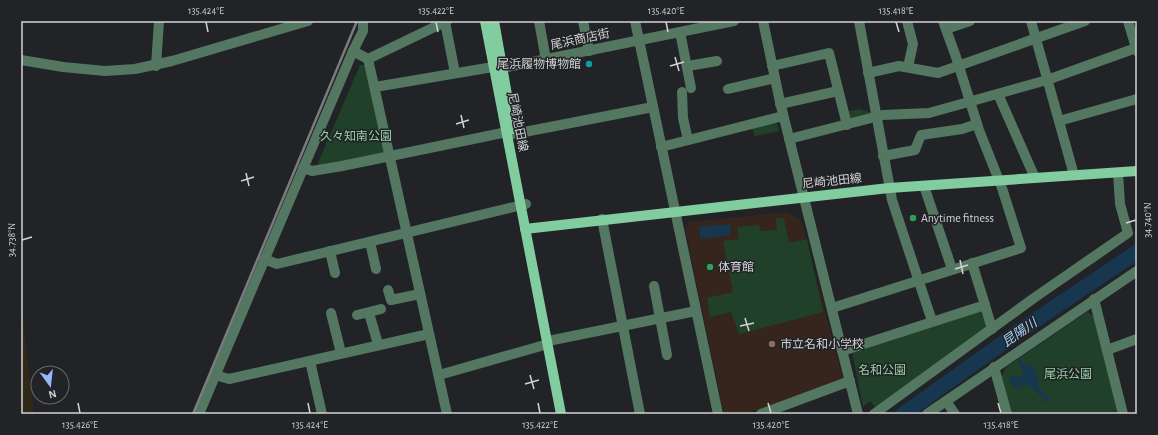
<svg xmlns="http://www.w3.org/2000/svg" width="1158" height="435" viewBox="0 0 1158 435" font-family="'Alegreya Sans','Noto Sans JP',sans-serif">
  <rect width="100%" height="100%" fill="#212326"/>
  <polygon fill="#312918" points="21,301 34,414 21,414"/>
  <polygon fill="#36251d" points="787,212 801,220 843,379 841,382 746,414 724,414 685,228 689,222"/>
  <g fill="#204029">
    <polygon points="360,65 364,65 385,152 383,155 321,168 318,163"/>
    <polygon points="859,109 873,113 851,121 846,112"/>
    <polygon points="774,121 777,124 779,131 755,136 752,127"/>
    <polygon points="776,218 784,218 789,243 807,239 823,312 739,334 731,312 710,317 707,298 733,292 723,241 739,239 737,227 759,225 760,231 777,230"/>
    <polygon points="982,309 988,327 875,407 870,401 863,407 852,353"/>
    <polygon points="1087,312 1092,315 1095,315 1119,414 1011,414 1001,378 1006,367"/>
  </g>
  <g fill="#16374f">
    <polygon points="730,224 730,235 700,239 699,227"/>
    <polygon points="1021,360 1025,366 1031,363 1037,375 1039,389 1050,398 1047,402 1044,402 1044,399 1028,385 1013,388 1009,378 1013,376 1019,378 1023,375 1023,369 1017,362"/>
  </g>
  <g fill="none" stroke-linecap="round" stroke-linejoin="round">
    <polyline stroke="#16374f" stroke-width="15" points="903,414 1024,328 1137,252"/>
    <g stroke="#547761" stroke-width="10">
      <polyline points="539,21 546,60"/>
      <polyline points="583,21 589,51"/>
      <polyline points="635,21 718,414"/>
      <polyline points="763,21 780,102 858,414"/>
      <polyline points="859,21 892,200 932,321"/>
      <polyline points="907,21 913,44 908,67"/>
      <polyline points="1031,21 1074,175"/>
      <polyline points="1128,21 1137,51"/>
      <polyline points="445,22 455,73"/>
      <polyline points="946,29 970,21"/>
      <polyline points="680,32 691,88"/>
      <polyline points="353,51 368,59 447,21"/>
      <polyline points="368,59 447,414"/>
      <polyline points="21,60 63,67 105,71 135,69 172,61 308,21"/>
      <polyline points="156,66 159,21"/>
      <polyline points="688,66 717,61"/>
      <polyline points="772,66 829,53 847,125"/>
      <polyline points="868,73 899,66 938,73 1085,21"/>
      <polyline points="375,87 493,67 502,68 734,21"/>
      <polyline points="728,89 775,78"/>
      <polyline points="682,92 683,118 688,140"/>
      <polyline points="998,94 1035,178"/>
      <polyline points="780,104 838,91"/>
      <polyline points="1059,121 1137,99"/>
      <polyline points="514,134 653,107"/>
      <polyline points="789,139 883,115 929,113 1047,80 1136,48"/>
      <polyline points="661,147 783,116"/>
      <polyline points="883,156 915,150 921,135 962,129 977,124"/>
      <polyline points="303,168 312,171 342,166 507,132"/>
      <polyline points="924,186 952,269"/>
      <polyline points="602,219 640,414"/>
      <polyline points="370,242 376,269"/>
      <polyline points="330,251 335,273"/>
      <polyline points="264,259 277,264 526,204"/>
      <polyline points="654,286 667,355"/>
      <polyline points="388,290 391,300 420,294"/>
      <polyline points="1094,299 1123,414"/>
      <polyline points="985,305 992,329"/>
      <polyline points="832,308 1021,248 1002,188 979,130 956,57 943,21"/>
      <polyline points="331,313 341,353"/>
      <polyline points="369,313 378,344"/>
      <polyline points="357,315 381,309"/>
      <polyline points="553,340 696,311"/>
      <polyline points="1107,350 1137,339"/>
      <polyline points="842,351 985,305 972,263"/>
      <polyline points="310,361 322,414"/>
      <polyline points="994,367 1007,414"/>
      <polyline points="215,375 229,379 429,334"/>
      <polyline points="439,375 548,344"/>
      <polyline points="946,401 955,414"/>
      <polyline points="199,414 353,51 363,31 363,21"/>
      <polyline points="761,414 850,381"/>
      <polyline points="874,414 1034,298 1128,233 1120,204 1118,173"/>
      <polyline points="927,414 1137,271"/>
    </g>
    <g stroke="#82cd9f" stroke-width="10">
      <polyline points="485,21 561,414"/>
      <polyline points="494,21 513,129"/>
      <polyline points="525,229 889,188 1137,171"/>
    </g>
    <polyline stroke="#7b7c7f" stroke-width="2.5" points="193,414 357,21"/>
  </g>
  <path fill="none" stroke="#d2d3d5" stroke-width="1.5" d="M206 22 208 32M436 22 438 32M666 22 668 32M896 22 899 32M675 57 679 71M670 66 684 62M461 115 464 128M456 124 469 120M246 173 249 186M241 181 254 177M1126 223 1136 220M22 240 32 237M960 260 963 274M955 269 968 265M745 318 749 331M740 326 754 323M530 375 534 389M525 384 539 380M78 403 80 413M308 403 310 413M538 403 540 413M768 403 771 413M998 403 1001 413"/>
  <circle fill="#0f9aa8" stroke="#212326" stroke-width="1.5" cx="589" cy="64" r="4"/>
  <g fill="#2e9e5b" stroke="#212326" stroke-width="1.5">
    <circle cx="913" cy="218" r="4"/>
    <circle cx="710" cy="267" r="4"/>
  </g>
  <circle fill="#8d6e63" stroke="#212326" stroke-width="1.5" cx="772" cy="344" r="4"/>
  <g text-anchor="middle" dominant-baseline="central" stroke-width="3" stroke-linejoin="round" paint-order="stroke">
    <g font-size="12" fill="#d2d3d5" stroke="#212326">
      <text transform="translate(580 39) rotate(-12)">尾浜商店街</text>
      <text transform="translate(518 122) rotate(79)">尼崎池田線</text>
      <text transform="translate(832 181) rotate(-6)">尼崎池田線</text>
    </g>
    <g font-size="12" fill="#d2d3d5" stroke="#212326" text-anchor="start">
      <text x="581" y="64" text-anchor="end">尾浜履物博物館</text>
      <text x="921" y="218">Anytime fitness</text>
      <text x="718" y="267">体育館</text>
      <text x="780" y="344">市立名和小学校</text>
    </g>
    <g font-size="12" fill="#97d2a6" stroke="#212326">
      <text x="356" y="136">久々知南公園</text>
      <text x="882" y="370">名和公園</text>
      <text x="1068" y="374">尾浜公園</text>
    </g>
    <g font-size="13" font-style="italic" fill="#a9d6fb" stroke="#212326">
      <text transform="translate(1020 333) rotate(-35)">昆陽川</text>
    </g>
  </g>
  <rect width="1158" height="435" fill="none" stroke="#212326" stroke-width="44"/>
  <g transform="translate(50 385) rotate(165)"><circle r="19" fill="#212326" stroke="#68696c"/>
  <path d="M0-3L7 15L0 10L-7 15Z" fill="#97b6fd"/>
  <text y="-6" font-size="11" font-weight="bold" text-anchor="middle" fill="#d2d3d5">N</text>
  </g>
  <rect x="22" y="22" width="1114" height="391" fill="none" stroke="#d2d3d5" stroke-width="1.5"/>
  <g font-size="10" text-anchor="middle" fill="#d2d3d5">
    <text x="206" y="14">135.424°E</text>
    <text x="436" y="14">135.422°E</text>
    <text x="666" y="14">135.420°E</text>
    <text x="896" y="14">135.418°E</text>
    <text transform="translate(1147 220) rotate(-90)" y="4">34.740°N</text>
    <text transform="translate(11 240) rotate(-90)" y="4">34.738°N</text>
    <text x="80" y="428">135.426°E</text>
    <text x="310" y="428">135.424°E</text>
    <text x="540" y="428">135.422°E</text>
    <text x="771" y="428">135.420°E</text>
    <text x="1001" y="428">135.418°E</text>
  </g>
</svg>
